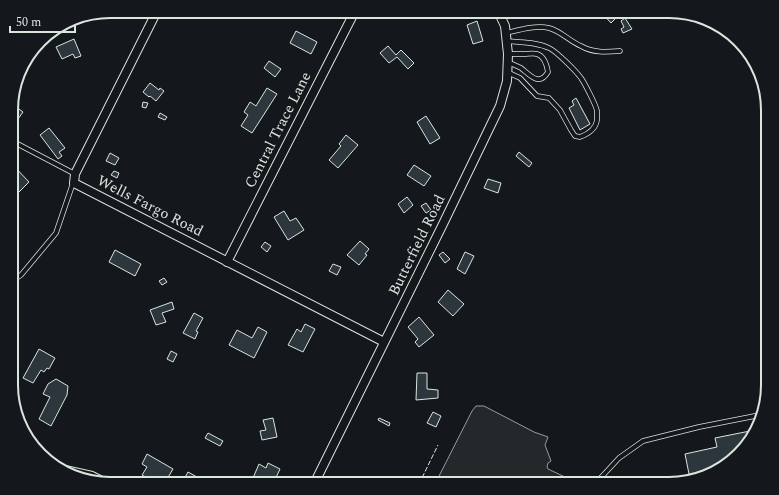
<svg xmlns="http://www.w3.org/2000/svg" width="779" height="495" viewBox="0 0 779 495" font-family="Spectral,serif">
  <rect width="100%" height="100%" fill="#14181c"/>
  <polygon fill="#24282b" stroke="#939e99" points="476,406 484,406 534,432 548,437 545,445 551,461 548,463 547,467 548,469 565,477 568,484 435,484 472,411"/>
  <g fill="#2c363c" stroke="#d8e6dc">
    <polygon points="600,11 623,11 611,23"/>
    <polygon points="625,18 632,29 623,33 621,29 624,27 621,21"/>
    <polygon points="477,21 483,41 473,44 467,25"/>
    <polygon points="296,31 317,42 311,54 290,43"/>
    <polygon points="74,39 81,56 75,58 73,54 62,59 56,47"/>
    <polygon points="388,46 396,55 401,50 414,63 408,69 397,57 389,63 380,53"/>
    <polygon points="269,61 281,69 275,77 264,68"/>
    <polygon points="150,83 159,90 160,88 164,91 156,101 150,96 149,97 143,92"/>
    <polygon points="267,88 277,94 252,133 241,126 248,115 244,112 250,102 256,106"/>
    <polygon points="576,98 590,124 580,130 569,108 574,105 572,101"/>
    <polygon points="143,102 148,103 146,108 142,107"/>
    <polygon points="12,104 23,112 13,126 12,125"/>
    <polygon points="160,113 167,117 165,120 158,117"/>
    <polygon points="426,116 440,138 430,144 417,122"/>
    <polygon points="49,128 65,148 59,152 62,156 58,159 40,135"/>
    <polygon points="346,135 358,145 338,168 329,160 341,146 339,144"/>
    <polygon points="519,152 532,163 529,167 516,156"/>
    <polygon points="110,153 119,158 115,165 106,161"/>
    <polygon points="12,164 29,182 18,193 12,187"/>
    <polygon points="414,165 431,176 424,186 407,175"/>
    <polygon points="114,171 119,173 117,178 111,175"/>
    <polygon points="488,179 501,183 498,193 484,188"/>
    <polygon points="407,197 413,205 404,213 398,204"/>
    <polygon points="426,203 431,210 426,213 421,206"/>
    <polygon points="284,211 290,221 296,218 304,230 288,240 274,217"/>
    <polygon points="360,241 369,249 365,254 367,255 359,265 347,255"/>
    <polygon points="265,242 271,246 267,252 261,247"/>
    <polygon points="115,250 141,264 135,276 109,262"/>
    <polygon points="443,252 450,259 445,263 439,255"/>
    <polygon points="465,252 474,256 465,274 457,269"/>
    <polygon points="333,264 341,267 337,275 329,271"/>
    <polygon points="164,278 167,282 162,285 159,281"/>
    <polygon points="448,290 464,304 453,316 438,302"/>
    <polygon points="172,302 174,309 162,313 166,322 156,325 150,310"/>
    <polygon points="194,313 203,318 196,331 198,332 195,339 183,333"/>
    <polygon points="419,317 434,335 419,347 415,342 418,339 408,327"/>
    <polygon points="305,324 315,329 303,352 288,345 297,329 301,332"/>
    <polygon points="258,327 267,332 254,358 229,345 237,330 252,338"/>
    <polygon points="39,349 55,358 49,369 47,368 44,372 41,370 33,383 23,378"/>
    <polygon points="171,351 177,354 173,362 167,359"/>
    <polygon points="417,373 427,373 427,389 438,390 438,398 416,400"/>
    <polygon points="56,379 68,386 67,395 51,426 39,419 50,397 43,394 48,384"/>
    <polygon points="433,412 441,416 436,427 427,423"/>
    <polygon points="273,418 277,437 262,440 260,431 266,430 263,420"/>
    <polygon points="379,418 390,423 389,426 378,420"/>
    <polygon points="755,430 751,440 718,471 690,479 685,454 717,447 715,438"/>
    <polygon points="208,433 223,441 220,446 205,438"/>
    <polygon points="147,454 173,469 164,484 158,484 142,475 147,467 142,464"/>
    <polygon points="268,463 280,469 273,484 267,484 263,482 264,480 262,479 260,482 253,478 259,464 266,468"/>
    <polygon points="188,472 197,477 194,484 184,484 182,483"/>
  </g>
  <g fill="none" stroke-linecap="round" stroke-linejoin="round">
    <g stroke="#d8e6dc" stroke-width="5.5">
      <g id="service">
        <path d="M506 33C519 30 535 25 549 28 561 31 569 41 581 46 593 53 606 52 620 51"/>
        <path d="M506 41C520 42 536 42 549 48 556 51 576 71 581 78 584 82 596 105 597 111 597 113 597 118 597 120 596 129 588 134 580 137L575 136 571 130 560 110 549 98 537 96 520 78 507 72"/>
        <path d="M508 54C513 54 519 54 524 54 528 54 533 53 537 54 544 56 547 66 548 72 539 87 530 75 521 68 517 66 512 64 508 62"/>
        <polyline points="12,141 75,174"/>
        <polyline points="12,281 21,275 56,233 73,183"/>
        <polyline points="595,484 619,458 643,441 699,427 760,415"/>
      </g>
    </g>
    <g stroke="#d8e6dc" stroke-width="10">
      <g id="minor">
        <polyline points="157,11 75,174 74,183 384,342"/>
        <polyline points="227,262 355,11"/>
        <polyline points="65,470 92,476 106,483"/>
        <polyline points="314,484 443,224 500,106 507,81 508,54 505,26 498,11"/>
      </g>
    </g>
    <use href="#service" stroke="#14181c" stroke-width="4"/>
    <use href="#minor" stroke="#14181c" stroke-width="8"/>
    <polyline stroke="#d8e6dc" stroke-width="1" stroke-dasharray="5 2" stroke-linecap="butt" points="419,484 438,445"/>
  </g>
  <g text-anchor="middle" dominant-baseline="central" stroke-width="3" stroke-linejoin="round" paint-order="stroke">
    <g font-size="15" fill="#d8e6dc" stroke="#14181c">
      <text transform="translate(278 130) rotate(-63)">Central Trace Lane</text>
      <text transform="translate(150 206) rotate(27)">Wells Fargo Road</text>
      <text transform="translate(417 245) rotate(-64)">Butterfield Road</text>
    </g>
  </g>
  <path d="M0 0H779V495H0ZM110 18H669A92 92 0 0 1 761 110V385A92 92 0 0 1 669 477H110A92 92 0 0 1 18 385V110A92 92 0 0 1 110 18Z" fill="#14181c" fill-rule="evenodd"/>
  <path fill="none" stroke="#d8e6dc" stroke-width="2" d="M110 18H669A92 92 0 0 1 761 110V385A92 92 0 0 1 669 477H110A92 92 0 0 1 18 385V110A92 92 0 0 1 110 18Z"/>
  <path d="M10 26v6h65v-6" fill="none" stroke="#d8e6dc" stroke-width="2"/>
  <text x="16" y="26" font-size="12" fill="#d8e6dc" stroke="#14181c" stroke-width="3" paint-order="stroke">50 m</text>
</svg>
